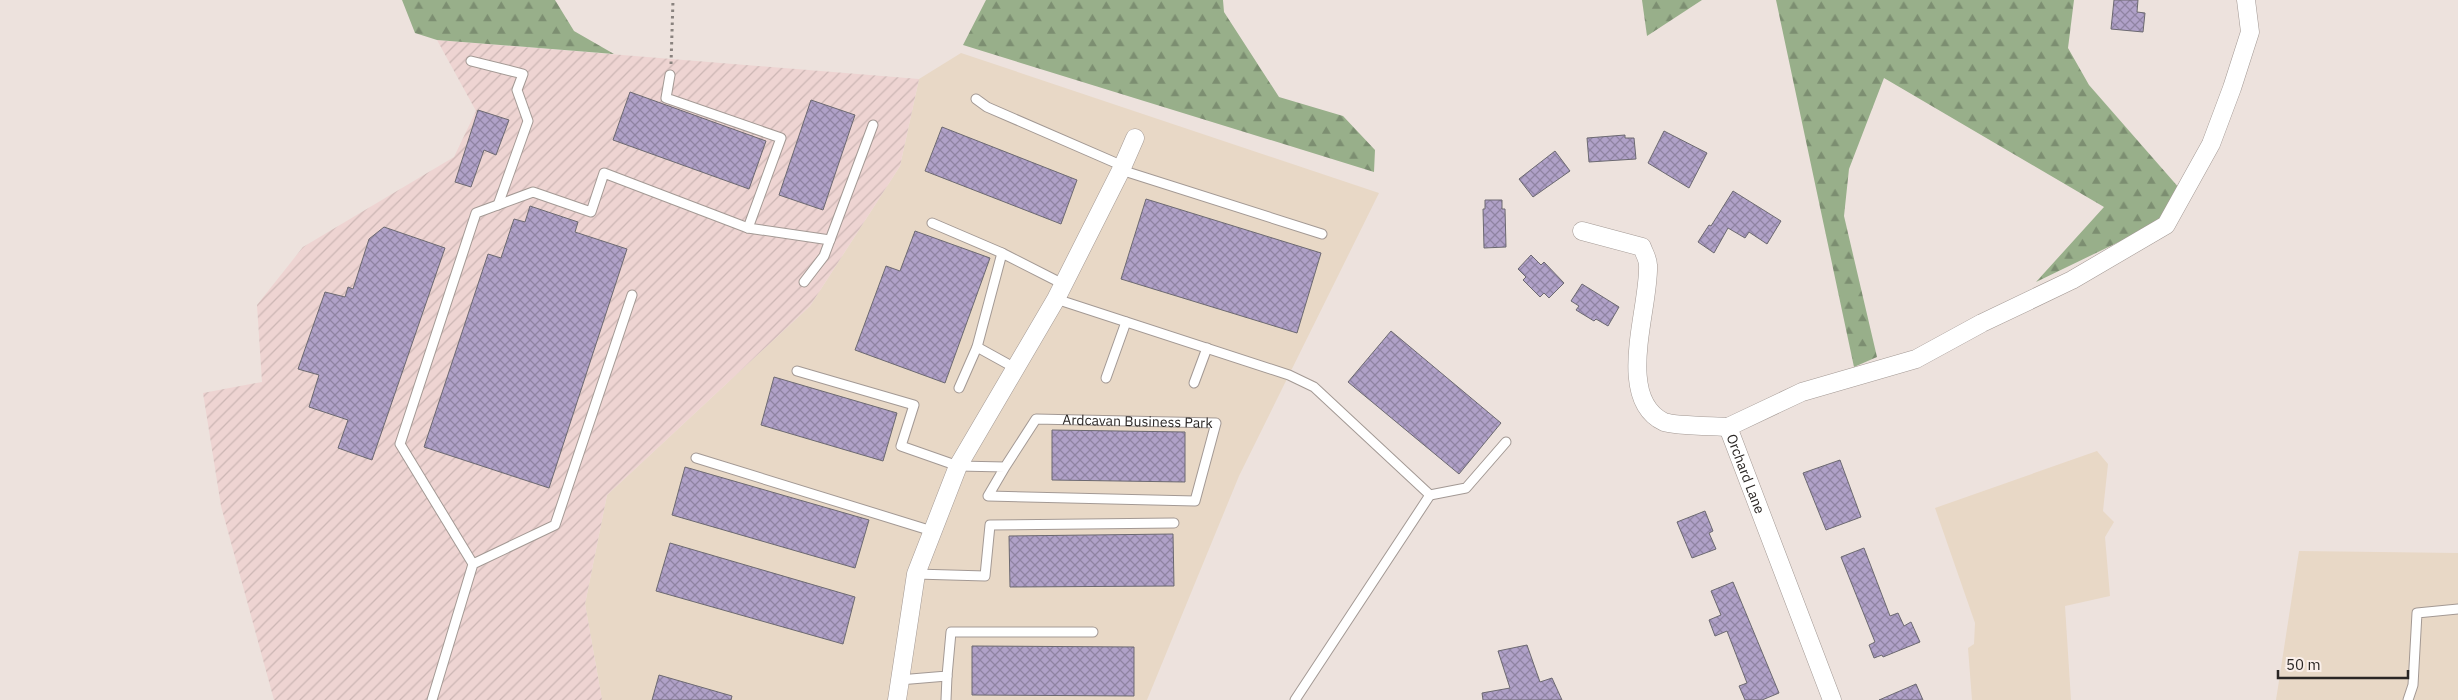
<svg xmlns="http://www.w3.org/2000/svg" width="2458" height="700" viewBox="0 0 2458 700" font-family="'IBM Plex Sans',sans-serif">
  <defs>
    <pattern id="industrial-furrows" width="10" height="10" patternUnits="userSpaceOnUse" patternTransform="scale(1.25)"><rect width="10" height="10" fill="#eed4d2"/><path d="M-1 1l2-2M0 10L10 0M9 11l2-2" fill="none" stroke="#ccb6b4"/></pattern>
    <pattern id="forest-firs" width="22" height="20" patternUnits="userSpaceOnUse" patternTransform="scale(1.25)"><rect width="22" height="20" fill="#98af8a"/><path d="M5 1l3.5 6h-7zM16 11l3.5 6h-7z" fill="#7c8e71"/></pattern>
    <pattern id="building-cross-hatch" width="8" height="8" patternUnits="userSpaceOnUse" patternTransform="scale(1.25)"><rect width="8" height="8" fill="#b0a1c8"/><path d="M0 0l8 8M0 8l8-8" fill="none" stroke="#8f83a2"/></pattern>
  </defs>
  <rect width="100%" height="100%" fill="#ede2dd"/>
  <g fill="#e8d8c6">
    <polygon points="961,53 1379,193 1239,476 1147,700 602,700 585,604 607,495 810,306 900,166 919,79"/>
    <polygon points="2097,451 2108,464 2103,511 2114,522 2105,537 2110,596 2065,606 2071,700 1972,700 1968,648 1974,644 1975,623 1935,508"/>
    <polygon points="2299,551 2458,553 2458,700 2276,700"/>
  </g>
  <polygon fill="url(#industrial-furrows)" points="437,40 919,79 900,166 810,306 607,495 585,604 602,700 274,700 221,506 203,393 262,382 257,305 303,247 454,157 476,111"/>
  <g fill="url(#forest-firs)">
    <polygon points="402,0 555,0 574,31 614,54 437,40 415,33"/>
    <polygon points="986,0 1223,0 1224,12 1279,97 1343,116 1375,150 1374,172 963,45"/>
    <polygon points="1642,0 1702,0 1647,36"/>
    <polygon points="1776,0 2074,0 2068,48 2089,85 2180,189 2158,223 2036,282 2104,207 1884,78 1849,169 1844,216 1877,357 1854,367"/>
  </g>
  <g fill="url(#building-cross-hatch)" stroke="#6c6971">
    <polygon points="2114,0 2138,0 2137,12 2145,13 2143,32 2111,29"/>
    <polygon points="630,92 766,141 749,189 613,140"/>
    <polygon points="811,100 855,115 823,210 779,195"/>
    <polygon points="478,110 509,120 496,155 484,150 471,187 455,182"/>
    <polygon points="942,127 1077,180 1061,224 925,171"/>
    <polygon points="1664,131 1707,153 1689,188 1648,163"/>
    <polygon points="1625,135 1625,138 1634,138 1636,159 1589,162 1587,138"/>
    <polygon points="1555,151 1570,171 1533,197 1519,179"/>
    <polygon points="1733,191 1781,221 1767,244 1749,232 1745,238 1728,228 1714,253 1698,242 1709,225 1711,226"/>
    <polygon points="1146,199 1321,253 1297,333 1121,279"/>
    <polygon points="1485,200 1502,200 1502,209 1505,209 1506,247 1484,248 1483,209 1485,209"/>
    <polygon points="530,206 578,222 575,232 627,249 549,488 424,447 488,254 501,258 514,219 525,222"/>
    <polygon points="384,227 445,248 372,460 338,448 348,420 309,407 319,375 298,369 325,292 345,297 348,287 353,289 369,239"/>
    <polygon points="915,231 990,258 945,383 855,350 886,266 900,271"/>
    <polygon points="1531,255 1541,265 1544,262 1564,283 1549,298 1544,293 1540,297 1523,280 1526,277 1518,269"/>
    <polygon points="1582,284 1619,307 1608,326 1596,319 1594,321 1576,310 1579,306 1571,301"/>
    <polygon points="1391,331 1501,423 1459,474 1348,382"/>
    <polygon points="774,377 897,413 883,461 761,425"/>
    <polygon points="1052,430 1185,432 1185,482 1052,480"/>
    <polygon points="1840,460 1861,517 1826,530 1803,473"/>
    <polygon points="685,467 869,520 855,568 672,515"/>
    <polygon points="1705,511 1713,531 1709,533 1716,549 1692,558 1677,522"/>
    <polygon points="1173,534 1174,586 1010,587 1009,536"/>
    <polygon points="670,543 855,597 843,644 656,591"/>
    <polygon points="1864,548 1890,616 1898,613 1904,626 1911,622 1920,642 1883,657 1882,655 1874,658 1869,645 1875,642 1841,557"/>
    <polygon points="1733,582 1779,693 1762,700 1745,700 1739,686 1747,683 1727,631 1715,636 1709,620 1721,615 1711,591"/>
    <polygon points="1527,645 1540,682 1552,678 1562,700 1483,700 1482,693 1510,688 1498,651"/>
    <polygon points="972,646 1134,647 1134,696 972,695"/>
    <polygon points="659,675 732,696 731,700 652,700"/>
    <polygon points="1916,684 1923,700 1879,700"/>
  </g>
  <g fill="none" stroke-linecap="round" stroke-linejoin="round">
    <g stroke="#a39994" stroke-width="11">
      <g id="lane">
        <polyline points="471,61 523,74 517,90 528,121 498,205"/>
        <polyline points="670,75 666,98 781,138 748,228"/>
        <polyline points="976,99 987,107 1116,163 1121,170 1322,234"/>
        <polyline points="932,223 1002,253"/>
        <polyline points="804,282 824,256 873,125"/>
        <polyline points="1056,299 1289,375 1314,387 1430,495 1295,700"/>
        <polyline points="977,347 1015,368"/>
        <path id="s1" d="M797 371 914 405 901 446 958 466 1005 467 1036 419 1216 423 1195 501 988 496 1005 467"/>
        <polyline points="1106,378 1126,322"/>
        <polyline points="1194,383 1207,348"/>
        <polyline points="959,388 977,347 1002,253 1063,284"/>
        <polyline points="696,458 932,531"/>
        <polyline points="1430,495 1466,488 1506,442"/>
        <polyline points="473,564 400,444 476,213 533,192 591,212 604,173 748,228 830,240"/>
        <polyline points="916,574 985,576 990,525 1174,523"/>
        <polyline points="899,680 947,676 951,632 1093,632"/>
        <polyline points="432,700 473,564 555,525 632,295"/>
        <polyline points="946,700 947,676"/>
        <polyline points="2408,700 2413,685 2417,613 2458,609"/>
      </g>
    </g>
    <g stroke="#a39994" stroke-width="19">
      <g id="street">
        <path d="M1582 231 1642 247C1644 253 1648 259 1648 265 1650 307 1614 398 1664 422 1675 426 1714 426 1728 427"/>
        <polyline points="1728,427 1802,392 1916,359 1982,323 2072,280 2166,225 2211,144 2232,88 2250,32 2246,0"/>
        <path id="s2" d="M1728 427 1832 700"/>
        <polyline points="897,700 916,574 958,466 1056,299 1121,170 1135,138"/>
      </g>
    </g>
    <polyline stroke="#89827e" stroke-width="3" stroke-dasharray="2.5 4" stroke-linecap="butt" points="671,64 673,0"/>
    <use href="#lane" stroke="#fff" stroke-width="9"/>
    <use href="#street" stroke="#fff" stroke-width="18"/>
  </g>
  <g text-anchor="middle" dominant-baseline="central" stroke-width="5" stroke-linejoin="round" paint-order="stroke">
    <g font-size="14" fill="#2a2624" stroke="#faefea">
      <text stroke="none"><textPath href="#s1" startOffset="431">Ardcavan Business Park</textPath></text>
      <text stroke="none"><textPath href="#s2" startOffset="50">Orchard Lane</textPath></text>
    </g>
  </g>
  <path d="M2278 670v8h130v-8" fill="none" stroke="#2a2624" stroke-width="2.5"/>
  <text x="2286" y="670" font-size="15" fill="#2a2624" stroke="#faefea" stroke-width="4" paint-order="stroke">50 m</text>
</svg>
